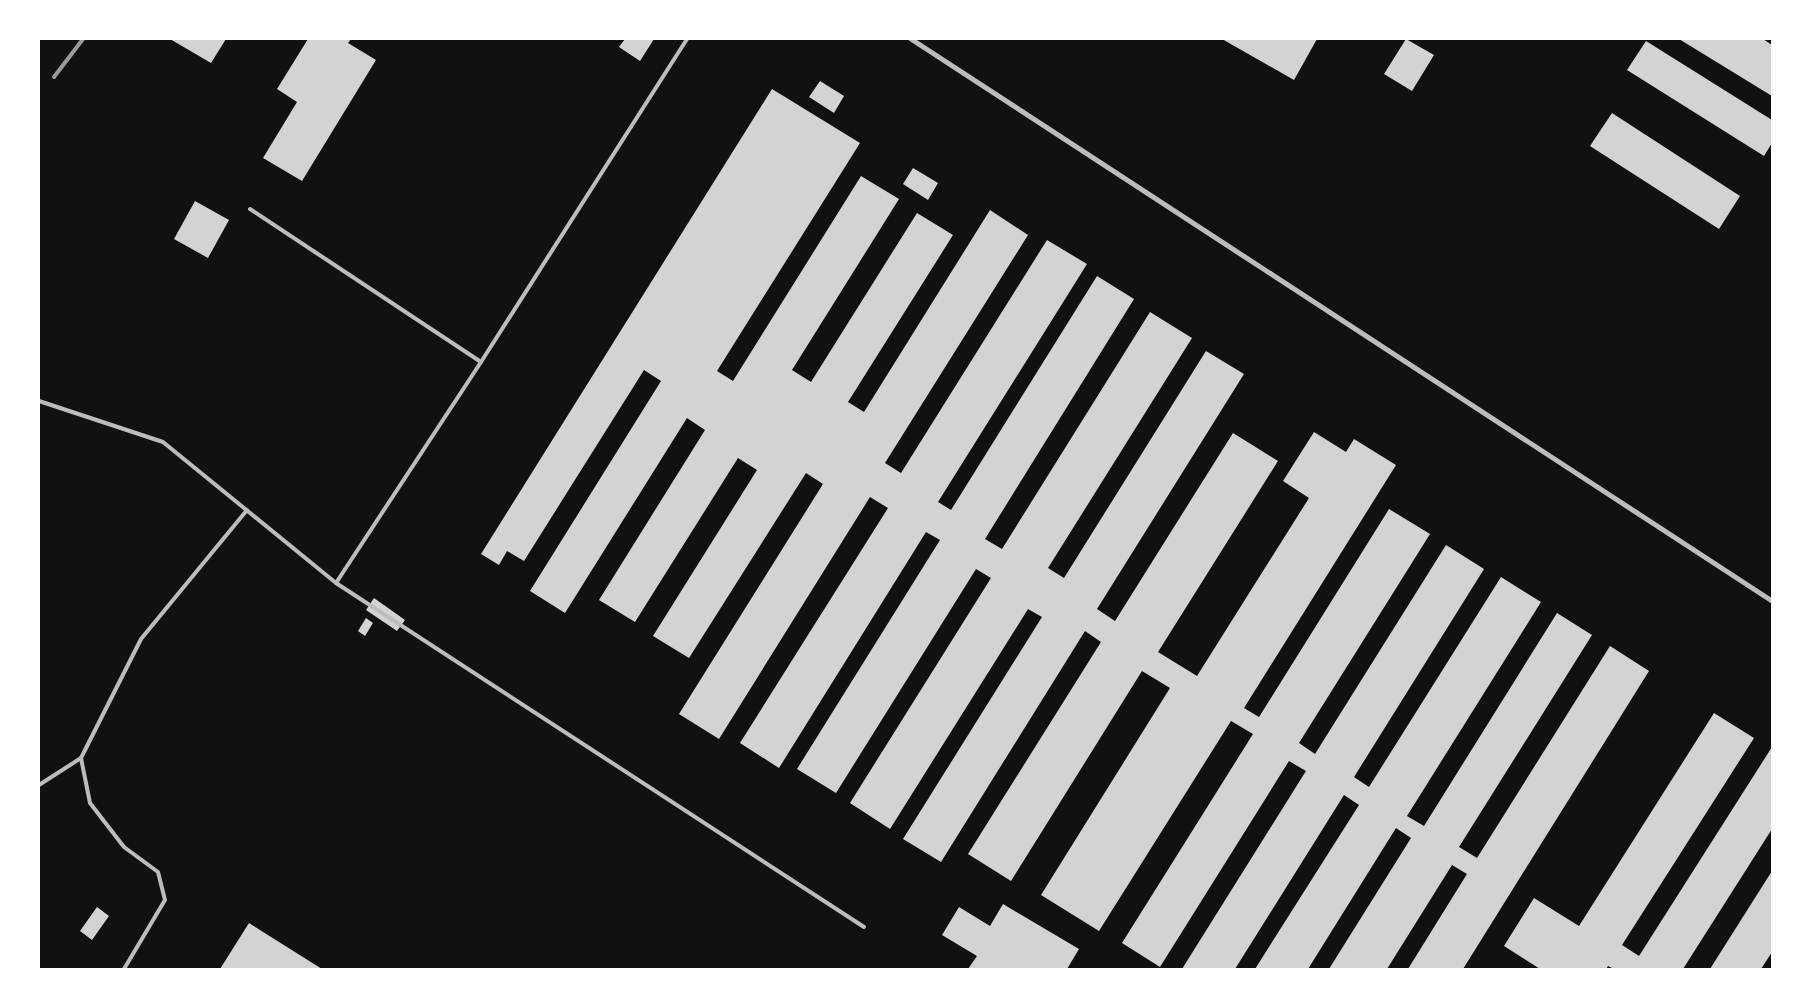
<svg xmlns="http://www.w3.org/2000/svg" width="1811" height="1008" viewBox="0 0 1811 1008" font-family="'Fira Sans Condensed',sans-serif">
  <rect width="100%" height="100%" fill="#111"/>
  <g fill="#d3d3d3">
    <polygon points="170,39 226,39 211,63"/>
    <polygon points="308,39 351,39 348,43 376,60 302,181 263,158 297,102 277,89"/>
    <polygon points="625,39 654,39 640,61 619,47"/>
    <polygon points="1222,39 1317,39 1294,80"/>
    <polygon points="1406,39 1434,55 1412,91 1384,74"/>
    <polygon points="1679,39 1763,39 1772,45 1772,96"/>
    <polygon points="1646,41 1772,120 1772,143 1764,156 1627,70"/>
    <polygon points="820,81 844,96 834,113 809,97"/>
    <polygon points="772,89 860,143 717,371 733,381 861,176 899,199 792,370 811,382 917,213 953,235 848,402 864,412 990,210 1028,235 885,463 901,473 1047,240 1087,264 938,502 951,510 1097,276 1134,299 985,539 1002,549 1150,312 1192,338 1048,568 1064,578 1206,351 1244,374 1097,609 1115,621 1233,433 1278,461 1158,652 1197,676 1309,498 1283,481 1314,432 1346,452 1354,439 1396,465 1244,708 1259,717 1389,509 1430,534 1299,743 1315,754 1446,545 1484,569 1354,777 1369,787 1501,577 1541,602 1407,816 1424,826 1557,613 1592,635 1459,847 1477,858 1610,646 1649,671 1463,969 1408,969 1467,874 1452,865 1387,969 1329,969 1411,838 1396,828 1308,969 1255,969 1359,805 1344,795 1235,969 1182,969 1306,771 1289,761 1160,967 1122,943 1253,734 1231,721 1099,931 1041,895 1170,688 1142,671 1011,881 968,854 1101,642 1085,631 941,862 903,839 1042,617 1028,609 890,829 850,803 991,578 976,569 836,793 797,769 940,540 926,532 779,768 740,743 888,508 870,497 719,739 679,714 823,484 806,473 689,658 653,636 757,470 738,458 635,622 599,600 705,430 687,418 565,613 530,591 661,381 644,370 524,561 507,551 499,565 481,554"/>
    <polygon points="1612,113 1740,196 1719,229 1590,146"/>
    <polygon points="913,168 938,183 928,200 903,184"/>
    <polygon points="195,201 229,220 208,258 174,239"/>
    <polygon points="374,598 405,620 397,631 366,610"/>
    <polygon points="366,618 373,623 365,636 358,631"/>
    <polygon points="1714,713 1754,738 1622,945 1639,956 1772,747 1772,829 1683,969 1614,969 1608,966 1606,969 1540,969 1504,946 1534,898 1579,926"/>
    <polygon points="1772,871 1772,952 1761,969 1710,969"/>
    <polygon points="1003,904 1079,949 1067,969 968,969 977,956 942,935 959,907 990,926"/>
    <polygon points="97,907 109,916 92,940 80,931"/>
    <polygon points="249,923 322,969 220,969"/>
  </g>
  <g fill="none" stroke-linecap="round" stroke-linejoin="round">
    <g stroke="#bcbcbc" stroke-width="4">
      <polyline points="250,209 481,362"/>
      <polyline points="39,401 163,442 336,583 864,927"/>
      <polyline points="336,583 481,362 687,39"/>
      <polyline points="81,758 90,803 124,847 158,872 165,900 124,969"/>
      <polyline points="39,785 81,758 141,639 247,510"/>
    </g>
    <polyline stroke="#bcbcbc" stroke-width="5" points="911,39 1772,601"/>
    <polyline stroke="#9a9a9a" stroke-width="4" points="54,77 83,39"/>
  </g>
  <rect width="1811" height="1008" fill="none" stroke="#ffffff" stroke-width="80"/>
</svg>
